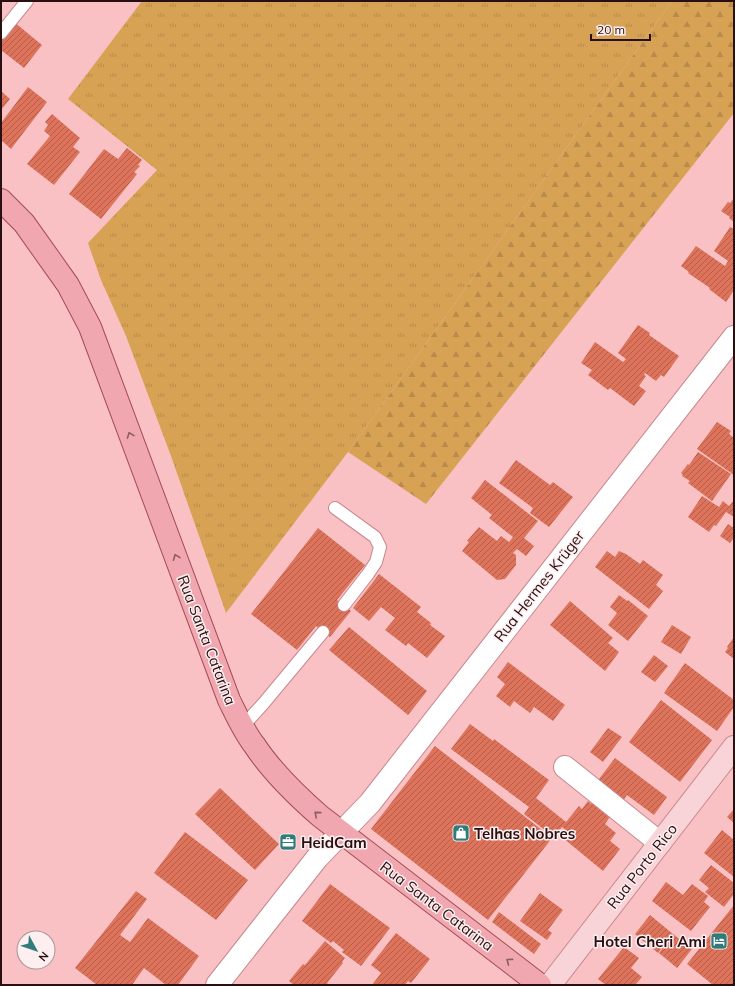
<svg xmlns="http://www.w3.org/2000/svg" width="735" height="986" viewBox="0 0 735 986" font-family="Mulish,sans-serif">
  <defs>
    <pattern id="grass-tufts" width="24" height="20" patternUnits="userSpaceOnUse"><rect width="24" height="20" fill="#d8a255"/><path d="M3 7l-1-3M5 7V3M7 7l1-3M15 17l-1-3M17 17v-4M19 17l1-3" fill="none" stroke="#b98a49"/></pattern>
    <pattern id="forest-firs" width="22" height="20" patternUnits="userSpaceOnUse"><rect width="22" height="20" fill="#d8a255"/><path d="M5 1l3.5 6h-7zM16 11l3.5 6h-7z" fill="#b98a49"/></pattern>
    <pattern id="building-hatch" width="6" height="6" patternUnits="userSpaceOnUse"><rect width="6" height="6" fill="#dd735b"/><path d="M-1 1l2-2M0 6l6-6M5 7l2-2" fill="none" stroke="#b35d4a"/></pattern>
  </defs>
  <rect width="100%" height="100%" fill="#f9c1c4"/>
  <polygon fill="url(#grass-tufts)" points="142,1 672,1 348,452 226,613 171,456 126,336 101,280 88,243 157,170 68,99"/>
  <polygon fill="url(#forest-firs)" points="672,1 734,1 734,113 426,504 348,452"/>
  <g fill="url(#building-hatch)">
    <polygon points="14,22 42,45 24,68 1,50 1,39"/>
    <polygon points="28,87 47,102 11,149 1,140 1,123"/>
    <polygon points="1,91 10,99 1,110"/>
    <polygon points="52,114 80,138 73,147 80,152 54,185 27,164 50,136 44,131 48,125 45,122"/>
    <polygon points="127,148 142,160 138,165 140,166 134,172 137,174 101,219 69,194 104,149 118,159"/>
    <polygon points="734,198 734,222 729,218 730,217 721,211 728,202 730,203"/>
    <polygon points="730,227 734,229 734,290 726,302 709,289 710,288 688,273 689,272 681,266 696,246 725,266 728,261 714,251"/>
    <polygon points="638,325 650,333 649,335 679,356 664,377 661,375 656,381 645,373 644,375 646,376 639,386 646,391 634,406 610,388 608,390 588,375 592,370 581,363 595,342 623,362 626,359 618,353"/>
    <polygon points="717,422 731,431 729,434 734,438 734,475 697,449"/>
    <polygon points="698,452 731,474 712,501 688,483 690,481 682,476 683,475 681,473 688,464 689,465"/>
    <polygon points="516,460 550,485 553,482 573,497 549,527 530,513 533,508 499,483"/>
    <polygon points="485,480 538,521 524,538 534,546 526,556 517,549 513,553 516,555 516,565 505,579 497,580 462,551 469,542 467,541 479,527 497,541 501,536 509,542 513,537 489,518 492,515 471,498"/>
    <polygon points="702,496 719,507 723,501 729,506 734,500 734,517 726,512 716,526 714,525 709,532 688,517"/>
    <polygon points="728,524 734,528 734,537 730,543 720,536"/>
    <polygon points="318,528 365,565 337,600 351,611 330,637 316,626 297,650 251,614"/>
    <polygon points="607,551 615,557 619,551 626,554 640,564 643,560 663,575 656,585 663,591 649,609 595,567"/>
    <polygon points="379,574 421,607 417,612 431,623 430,625 445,636 427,658 408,643 406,646 385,630 395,618 381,607 369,621 353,608"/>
    <polygon points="619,595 627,601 628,600 648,616 628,641 608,625 617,613 610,607"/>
    <polygon points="570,601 613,638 608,643 619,652 605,671 550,625"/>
    <polygon points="672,625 691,637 681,654 661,642"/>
    <polygon points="349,627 427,691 408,715 329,650"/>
    <polygon points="734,637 734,659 725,652 728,648 727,647"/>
    <polygon points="654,655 668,666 655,682 641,672"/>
    <polygon points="508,662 565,705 553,721 534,707 530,713 514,701 510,707 496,696 505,684 497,677"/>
    <polygon points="685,663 734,700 734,707 717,731 664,693"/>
    <polygon points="661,700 712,740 680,782 629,742"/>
    <polygon points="470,724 493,741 494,739 549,780 536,798 566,822 579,806 582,809 588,801 591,804 593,801 611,815 605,824 616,833 610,841 620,849 603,871 563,838 568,832 562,827 554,837 524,814 529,807 451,749"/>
    <polygon points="608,728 622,737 603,762 590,752"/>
    <polygon points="435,746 552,838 488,920 371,829"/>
    <polygon points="615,758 667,797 654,815 627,795 622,802 596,783"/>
    <polygon points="220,788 279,844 255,870 195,814"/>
    <polygon points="734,809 734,823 727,817"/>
    <polygon points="722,830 734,840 734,877 704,853"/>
    <polygon points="185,832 248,880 216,920 154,873"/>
    <polygon points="711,865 734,883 734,894 724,907 705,892 709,888 699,880"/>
    <polygon points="666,882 683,895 692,884 708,896 704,902 710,907 691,931 652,901"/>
    <polygon points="330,884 390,928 361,966 342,952 344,950 333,941 331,943 302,921"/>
    <polygon points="136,891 147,899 120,935 130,942 148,918 199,956 178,985 166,985 144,968 132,985 97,985 75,968"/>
    <polygon points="540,893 563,910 548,930 552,933 547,940 520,921"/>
    <polygon points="734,905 734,985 713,985 687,964"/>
    <polygon points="499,912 541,944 534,954 492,922"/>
    <polygon points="650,915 673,934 658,953 635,934"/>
    <polygon points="396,933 430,959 411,983 408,981 405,985 372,985 381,973 371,965"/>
    <polygon points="673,934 692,949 677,968 659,953"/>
    <polygon points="325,941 345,958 342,962 343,963 327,983 328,984 327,985 294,985 289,981 303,964 305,965"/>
    <polygon points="624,947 639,958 631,968 642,977 635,985 606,985 598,979"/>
  </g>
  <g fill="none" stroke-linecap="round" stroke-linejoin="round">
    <g stroke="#c9878c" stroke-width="14">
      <g id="service">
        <polyline points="1,33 27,1"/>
        <polyline points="335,508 375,537 380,547 376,562 368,574 344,605"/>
        <polyline points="242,727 263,704 323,632"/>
      </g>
    </g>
    <g stroke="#c9878c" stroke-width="24">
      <g id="minor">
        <polyline points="565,767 660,843"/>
        <polyline points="217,985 317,858 370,803 734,337"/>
      </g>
    </g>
    <g stroke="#c9878c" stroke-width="24">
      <polyline id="secondary" points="550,985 734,747"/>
    </g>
    <g stroke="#a44c56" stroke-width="24">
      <path id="primary" d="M1 200 24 223 68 285 90 327 229 700C237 716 244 732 255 746 273 773 296 795 320 816L540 985"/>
    </g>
    <use href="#service" stroke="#fff" stroke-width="12"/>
    <use href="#minor" stroke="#fff" stroke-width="22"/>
    <use href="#secondary" stroke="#f8d3d7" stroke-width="22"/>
    <use href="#primary" stroke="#f1a7b0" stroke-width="22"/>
  </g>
  <defs><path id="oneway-chevron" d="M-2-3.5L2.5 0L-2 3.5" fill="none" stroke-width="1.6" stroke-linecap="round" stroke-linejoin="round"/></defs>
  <g stroke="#8c5c61">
    <use href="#oneway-chevron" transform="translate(130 435) rotate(-111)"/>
    <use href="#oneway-chevron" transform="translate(176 557) rotate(-111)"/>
    <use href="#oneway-chevron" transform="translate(317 814) rotate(-139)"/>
    <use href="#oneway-chevron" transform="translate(509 961) rotate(-143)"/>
  </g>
  <defs>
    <g id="shop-square" transform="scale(0.9)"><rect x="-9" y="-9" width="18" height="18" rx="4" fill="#317b7a" stroke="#fdeeef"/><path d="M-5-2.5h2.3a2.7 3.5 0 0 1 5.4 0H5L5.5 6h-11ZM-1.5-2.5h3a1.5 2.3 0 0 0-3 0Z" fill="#fff"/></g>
    <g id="office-square" transform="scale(0.9)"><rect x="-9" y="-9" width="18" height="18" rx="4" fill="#317b7a" stroke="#fdeeef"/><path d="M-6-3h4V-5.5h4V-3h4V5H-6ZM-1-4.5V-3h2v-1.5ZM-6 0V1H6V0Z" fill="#fff"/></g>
    <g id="hotel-square" transform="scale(0.9)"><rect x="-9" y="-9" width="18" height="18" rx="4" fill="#317b7a" stroke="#fdeeef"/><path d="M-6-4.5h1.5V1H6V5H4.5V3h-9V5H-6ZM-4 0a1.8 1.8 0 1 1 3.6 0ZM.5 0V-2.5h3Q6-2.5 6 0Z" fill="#fff"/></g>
  </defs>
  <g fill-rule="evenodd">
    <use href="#shop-square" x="461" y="833"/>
    <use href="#office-square" x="288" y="842"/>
    <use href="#hotel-square" x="719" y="941"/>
  </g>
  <g text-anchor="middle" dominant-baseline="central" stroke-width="3" stroke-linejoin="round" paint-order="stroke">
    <g font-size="15" fill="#281012" stroke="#fdeeef">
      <text transform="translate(539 586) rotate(-52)">Rua Hermes Krüger</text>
      <text transform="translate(207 640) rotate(69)">Rua Santa Catarina</text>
      <text transform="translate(642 866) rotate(-52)">Rua Porto Rico</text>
      <text transform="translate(437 906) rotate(37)">Rua Santa Catarina</text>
    </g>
    <g font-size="15" font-weight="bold" fill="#281012" stroke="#fdeeef" text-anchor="start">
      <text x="474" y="833">Telhas Nobres</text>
      <text x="301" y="842">HeidCam</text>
      <text x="706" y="941" text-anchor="end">Hotel Cheri Ami</text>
    </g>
  </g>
  <rect width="735" height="986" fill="none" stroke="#281012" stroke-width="4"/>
  <g transform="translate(36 950) rotate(130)"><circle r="19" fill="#fdeeef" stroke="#a89597"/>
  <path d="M0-3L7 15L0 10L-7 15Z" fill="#317b7a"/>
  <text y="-6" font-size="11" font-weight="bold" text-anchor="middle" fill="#281012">N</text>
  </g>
  <path d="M591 34v6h59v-6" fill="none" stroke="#281012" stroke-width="2"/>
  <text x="597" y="34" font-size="12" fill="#281012" stroke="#fdeeef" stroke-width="3" paint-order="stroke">20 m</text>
</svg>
